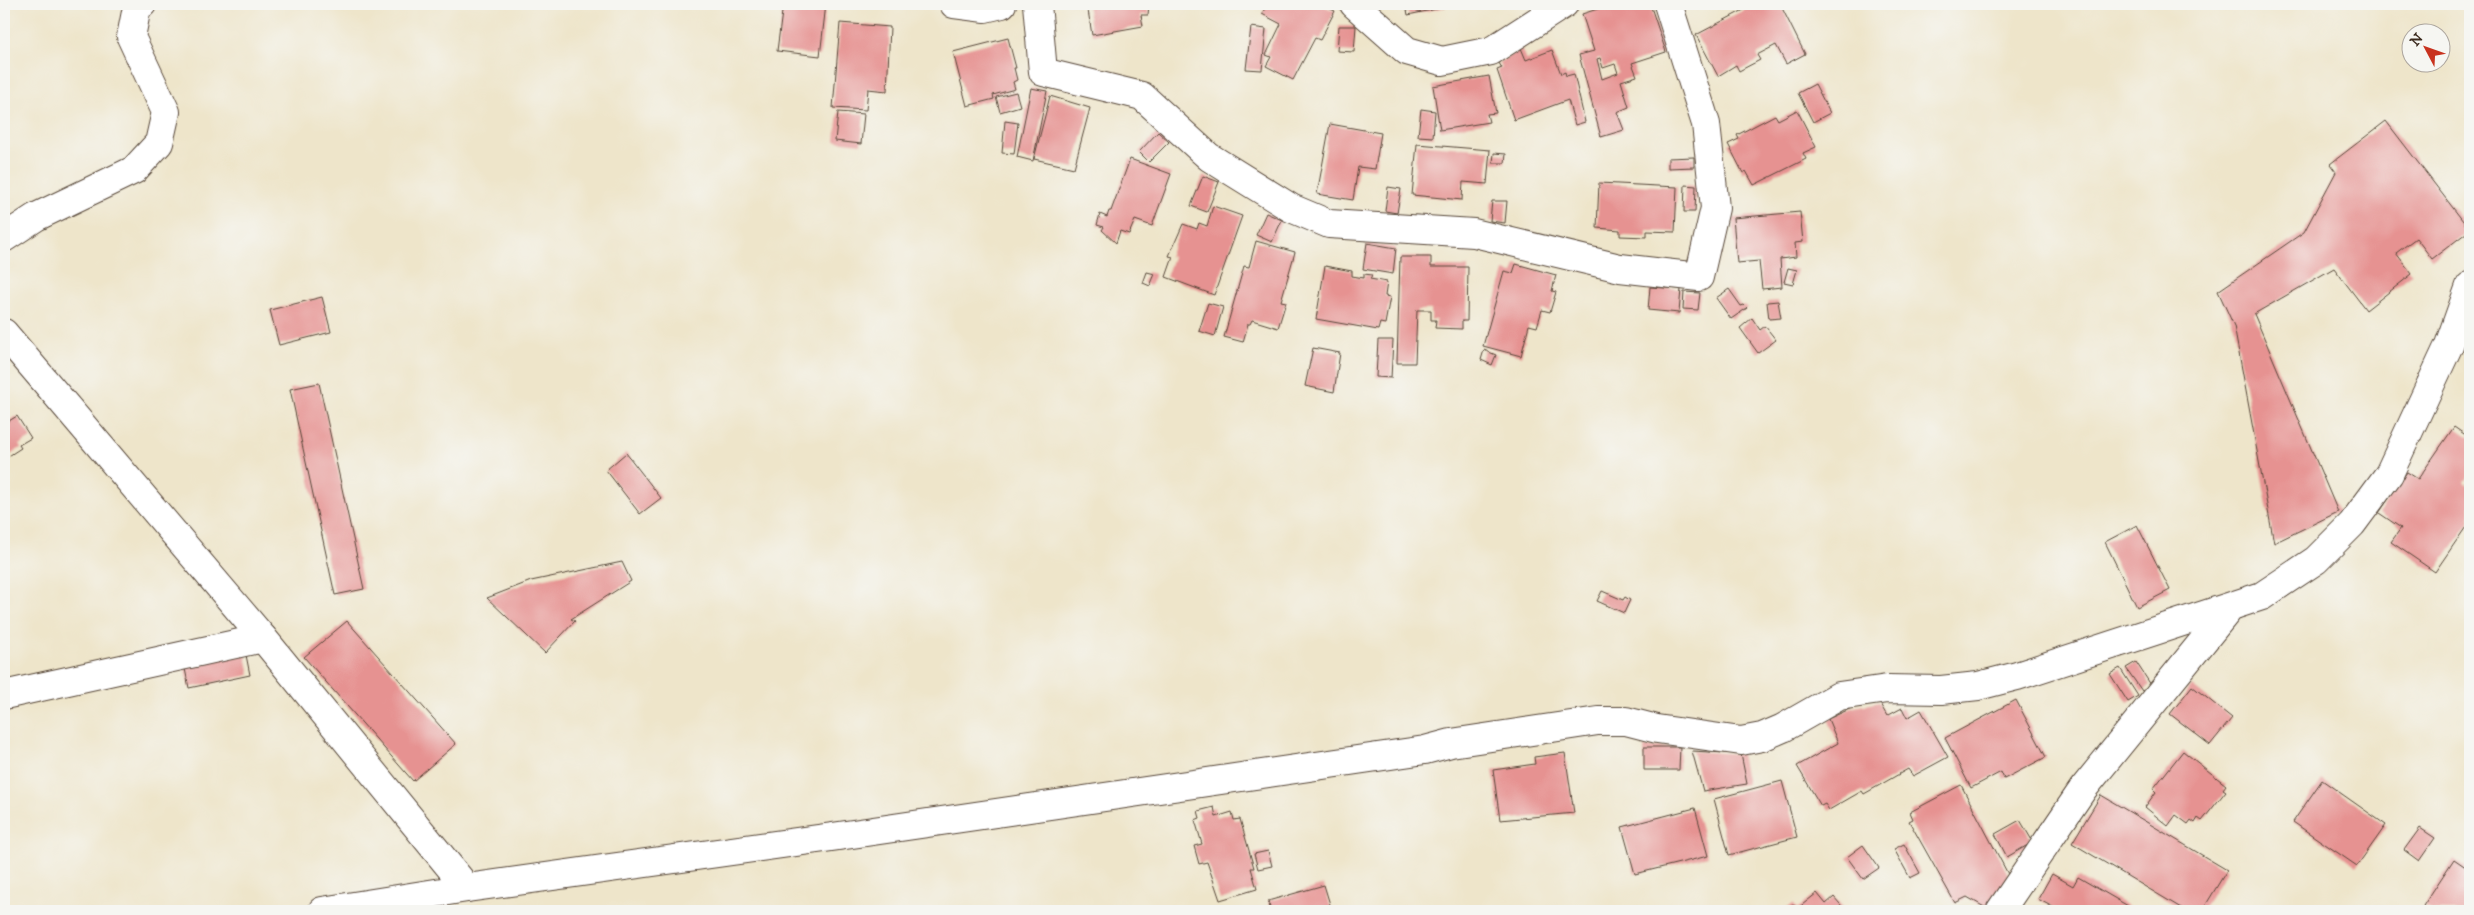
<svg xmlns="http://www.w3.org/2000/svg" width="2474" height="915" viewBox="0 0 2474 915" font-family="'IM FELL DW Pica',serif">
  <rect width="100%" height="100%" fill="#f6f6f2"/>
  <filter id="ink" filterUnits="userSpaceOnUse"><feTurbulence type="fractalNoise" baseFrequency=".02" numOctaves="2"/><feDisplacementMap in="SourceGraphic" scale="10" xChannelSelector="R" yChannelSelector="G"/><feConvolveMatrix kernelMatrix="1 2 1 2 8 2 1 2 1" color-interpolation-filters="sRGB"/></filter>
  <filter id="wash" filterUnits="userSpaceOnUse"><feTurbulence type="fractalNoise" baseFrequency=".0096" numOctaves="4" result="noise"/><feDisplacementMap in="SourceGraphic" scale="20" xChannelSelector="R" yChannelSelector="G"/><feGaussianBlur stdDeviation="1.12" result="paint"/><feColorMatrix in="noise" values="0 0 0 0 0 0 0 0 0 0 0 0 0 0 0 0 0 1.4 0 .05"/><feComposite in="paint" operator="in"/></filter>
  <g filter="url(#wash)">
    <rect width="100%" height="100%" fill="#eee5ca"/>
    <g id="blocks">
      <g fill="#e69291" fill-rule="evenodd">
        <polygon points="783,4 826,4 820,56 777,51"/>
        <polygon points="1087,4 1149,4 1148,15 1141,15 1143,26 1092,35"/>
        <polygon points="1267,4 1320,4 1335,11 1320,40 1315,38 1293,80 1266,66 1271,57 1266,55 1281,24 1262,14"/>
        <polygon points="1406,4 1446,4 1446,7 1408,15"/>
        <path d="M1613 4H1650L1666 52 1632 63 1637 76 1621 81 1629 107 1617 112 1624 130 1601 137 1579 55 1594 51 1582 14ZM1600 58 1603 68 1615 64 1618 73 1602 79 1597 59Z"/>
        <polygon points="1755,4 1780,4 1805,54 1786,64 1776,45 1757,55 1760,60 1739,71 1736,65 1718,76 1696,35"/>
        <polygon points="840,23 890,27 887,91 868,89 866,110 833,108"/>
        <polygon points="1339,26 1356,26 1354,52 1337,51"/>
        <polygon points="1251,27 1266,29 1262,70 1246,69"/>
        <polygon points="1008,38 1016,68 1014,68 1017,80 1013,82 1015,89 993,95 994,99 967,106 953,52"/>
        <polygon points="1521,48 1526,60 1552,50 1561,74 1565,72 1566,76 1574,74 1585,122 1575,125 1568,100 1514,120 1497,70 1502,68 1499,63"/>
        <polygon points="1489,76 1496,113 1487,114 1489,122 1440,130 1433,86"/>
        <polygon points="1815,84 1830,113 1813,122 1798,93"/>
        <polygon points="1031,88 1047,91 1033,161 1017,157"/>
        <polygon points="1016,92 1020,106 1000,112 996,97"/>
        <polygon points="1050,96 1090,108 1074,168 1034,159"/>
        <polygon points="1421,109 1435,111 1433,137 1418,136"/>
        <polygon points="1797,110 1816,147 1803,153 1806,159 1754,185 1746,171 1743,173 1728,144 1739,139 1737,135 1775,115 1778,120"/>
        <polygon points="838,112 864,114 861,144 835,141"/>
        <polygon points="1005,121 1018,123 1014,154 1002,153"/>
        <polygon points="2386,121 2470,230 2432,259 2416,238 2396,253 2412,274 2366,310 2334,268 2254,314 2338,512 2274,543 2234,326 2218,291 2304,232 2336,172 2330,164"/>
        <polygon points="1330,124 1381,133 1375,169 1358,167 1353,200 1317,194"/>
        <polygon points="1158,132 1169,142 1149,162 1139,152"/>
        <polygon points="1417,144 1490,150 1487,184 1463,182 1462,200 1412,195"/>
        <polygon points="1494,153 1506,154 1505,163 1493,163"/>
        <polygon points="1694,157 1694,167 1668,168 1668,158"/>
        <polygon points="1130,159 1171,174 1152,226 1135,220 1129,234 1120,231 1116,243 1102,230 1104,227 1097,225 1100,214 1107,217 1109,211 1111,211"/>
        <polygon points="1203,176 1219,182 1207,212 1191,206"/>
        <polygon points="1599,183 1677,187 1675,232 1647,231 1647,237 1620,236 1620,230 1597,228"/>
        <polygon points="1685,185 1696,186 1695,212 1684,212"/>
        <polygon points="1388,187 1401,189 1397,213 1385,211"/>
        <polygon points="1492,201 1507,201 1505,223 1490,221"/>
        <polygon points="1213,206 1242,216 1214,295 1166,277 1173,257 1169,256 1183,224 1197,229 1199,223 1207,226"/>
        <polygon points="1800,212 1803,242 1795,243 1796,257 1780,259 1782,287 1762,289 1759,261 1737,263 1733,218"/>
        <polygon points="1266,213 1282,220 1272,242 1256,235"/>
        <polygon points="1256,241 1295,252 1281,301 1286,302 1278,328 1252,320 1250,324 1248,324 1243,342 1224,337 1244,266 1249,267"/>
        <polygon points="1367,243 1396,248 1393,274 1363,269"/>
        <polygon points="1400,257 1431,257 1431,267 1468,267 1467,321 1462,321 1462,329 1435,328 1436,320 1431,320 1431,310 1417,310 1415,363 1397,363"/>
        <polygon points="1516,264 1556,275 1552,291 1556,292 1550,312 1542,310 1537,327 1529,325 1521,356 1483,346 1504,271 1513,273"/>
        <polygon points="1325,266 1352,271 1352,276 1364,278 1364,274 1372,275 1370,279 1387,282 1385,296 1390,297 1385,324 1380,323 1378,330 1316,319"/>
        <polygon points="1788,268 1797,270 1793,284 1784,282"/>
        <polygon points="1147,272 1155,274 1150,286 1143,283"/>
        <polygon points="1650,287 1681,289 1679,313 1648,310"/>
        <polygon points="1729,289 1741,306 1744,305 1747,308 1731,319 1716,298"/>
        <polygon points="1684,292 1700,293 1698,310 1683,309"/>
        <polygon points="322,297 331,332 279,345 270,310"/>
        <polygon points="1778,301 1781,318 1769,319 1767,302"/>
        <polygon points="1208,303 1223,307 1215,336 1199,331"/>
        <polygon points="1752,318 1760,330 1765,326 1776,340 1758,353 1740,328"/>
        <polygon points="1378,340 1393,340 1391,378 1376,377"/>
        <polygon points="1313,348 1340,353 1334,392 1305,386"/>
        <polygon points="1484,350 1496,355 1492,365 1481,360"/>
        <polygon points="319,383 364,589 335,595 290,389"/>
        <polygon points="17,416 31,438 19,445 21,448 4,459 4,424"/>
        <polygon points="2454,427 2470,438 2470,473 2464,482 2470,487 2470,521 2435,572 2391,542 2401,528 2379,513 2407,472 2418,479"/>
        <polygon points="626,453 661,498 640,514 606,470"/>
        <polygon points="2137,525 2170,590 2137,607 2105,542"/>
        <polygon points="622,562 631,581 571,619 575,621 545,653 487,598 531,581"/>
        <polygon points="1602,591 1623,600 1625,597 1630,600 1624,613 1597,601"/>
        <polygon points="347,621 456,744 413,781 304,657"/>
        <polygon points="245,650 250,675 189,688 184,664"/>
        <polygon points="2136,662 2151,685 2142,691 2126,668"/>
        <polygon points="2120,668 2138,696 2128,702 2110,674"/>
        <polygon points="2192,686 2232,718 2210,745 2170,714"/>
        <polygon points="2016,700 2046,757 2004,779 2001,772 1971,788 1945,738"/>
        <polygon points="1879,702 1887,716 1902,708 1907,718 1921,710 1948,757 1913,776 1908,769 1864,794 1862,791 1829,810 1825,804 1821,806 1797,766 1838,743 1828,719 1854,707"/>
        <polygon points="1644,747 1680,747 1679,770 1644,770"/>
        <polygon points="1692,751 1741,754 1747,784 1703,791"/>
        <polygon points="2183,751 2226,785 2223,789 2226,791 2202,821 2198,818 2195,823 2191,820 2188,824 2176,815 2168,826 2145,807 2156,792 2153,789"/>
        <polygon points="1565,753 1574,813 1500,820 1493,770 1535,764 1534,757"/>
        <polygon points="2322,780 2386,825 2357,866 2293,822"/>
        <polygon points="1782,781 1797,837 1729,855 1714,799"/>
        <polygon points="1961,785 2009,876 1986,908 1967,897 1955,903 1909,821 1913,819 1910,812"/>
        <polygon points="2101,795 2227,870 2202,911 2186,911 2072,843"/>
        <polygon points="1214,807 1216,817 1232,812 1234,820 1240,819 1254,868 1251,868 1257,889 1220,900 1207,862 1199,864 1194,846 1202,844 1195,820 1200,818 1198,811"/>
        <polygon points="1695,808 1708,856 1635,874 1622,827"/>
        <polygon points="2020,820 2033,842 2007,857 1995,834"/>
        <polygon points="2420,828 2435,838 2419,861 2404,850"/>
        <polygon points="1904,844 1920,873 1910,878 1894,849"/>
        <polygon points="1863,845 1879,868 1863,879 1847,857"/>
        <polygon points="1268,851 1272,866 1258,869 1254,854"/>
        <polygon points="2454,859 2470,870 2470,911 2432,911 2423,906"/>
        <polygon points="2052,874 2073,886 2078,877 2128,906 2124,911 2060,911 2038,899"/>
        <polygon points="1324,885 1332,911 1271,911 1268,901"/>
        <polygon points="1817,893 1826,904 1834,897 1846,911 1784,911 1793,904 1797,909"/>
      </g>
    </g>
  </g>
  <g filter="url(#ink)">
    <use href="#blocks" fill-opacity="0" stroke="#564638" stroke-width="1"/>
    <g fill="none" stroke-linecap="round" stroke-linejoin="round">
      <g stroke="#564638" stroke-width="30">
        <g id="minor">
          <polyline points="954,4 985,8 1002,4"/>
          <polyline points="1037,4 1043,72 1142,96 1209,157 1291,208 1329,224 1474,233 1620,268 1699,277 1715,208 1706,124 1668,4"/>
          <polyline points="1354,4 1407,51 1442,61 1491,51 1564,4"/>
          <polyline points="4,238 36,217 134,170 159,143 166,112 131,37 137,7 142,4"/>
          <polyline points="4,333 263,638 467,888"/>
          <polyline points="4,695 263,638"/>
          <polyline points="322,911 467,888 832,837 1425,750 1451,743 1598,721 1626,721 1657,729 1741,741 1762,737 1783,728 1839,696 1887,689 1941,690 1978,686 2017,676 2262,596 2316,560 2352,524 2389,474 2449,345 2470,286"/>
          <polyline points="2000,911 2083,789 2230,608"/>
        </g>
      </g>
      <use href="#minor" stroke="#fff" stroke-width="28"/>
    </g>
  </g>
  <rect width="2474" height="915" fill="none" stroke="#f6f6f2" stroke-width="20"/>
  <g transform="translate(2426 48) rotate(311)"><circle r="24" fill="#f6f6f2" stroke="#aba49d"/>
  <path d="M0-4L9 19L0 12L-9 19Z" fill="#c8321e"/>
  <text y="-8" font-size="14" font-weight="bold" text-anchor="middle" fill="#3b2a1e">N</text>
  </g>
</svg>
